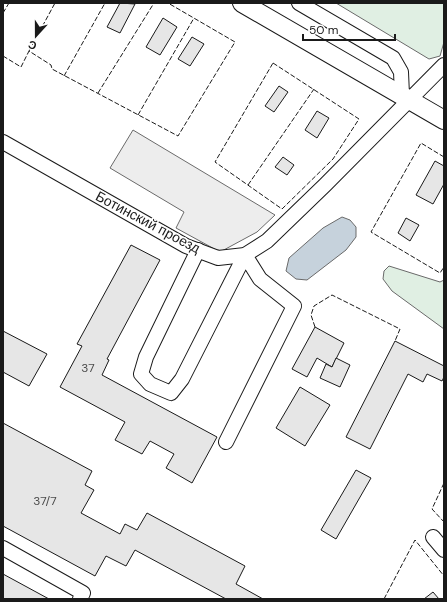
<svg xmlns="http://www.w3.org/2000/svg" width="447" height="602" viewBox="0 0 447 602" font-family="'DM Sans',sans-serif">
  <rect width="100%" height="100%" fill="#fff"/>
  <g fill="#e0efe3" stroke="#6a6a6a">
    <polygon points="336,3 444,3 444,42 440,56 429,59"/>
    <polygon points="389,266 440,282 444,280 444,329 392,291 383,279 384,271"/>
  </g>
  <polygon fill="#ededed" stroke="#6a6a6a" points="133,130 275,215 257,232 220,252 176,228 184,212 110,168"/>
  <polygon fill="#c6d2dc" stroke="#6a6a6a" points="342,217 350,220 356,227 356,237 346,250 307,280 296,279 286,271 289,258 323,228"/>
  <g fill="#e6e6e6" stroke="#1a1a1a">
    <polygon points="120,3 135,4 120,33 107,27"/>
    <polygon points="163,18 177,27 160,55 146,47"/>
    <polygon points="192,37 204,44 190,66 178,59"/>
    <polygon points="279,86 288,92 274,112 265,106"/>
    <polygon points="317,111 329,118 317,138 305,130"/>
    <polygon points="283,157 294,165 287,175 275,167"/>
    <polygon points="435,161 444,166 444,184 433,204 416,195"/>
    <polygon points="406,218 419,225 410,241 398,233"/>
    <polygon points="131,245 160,260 107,359 109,360 102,375 217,437 192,483 166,468 174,454 150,441 142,454 115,440 125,422 60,387 82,346 77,344"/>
    <polygon points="315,327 344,343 332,367 317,358 307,377 292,369"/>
    <polygon points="3,331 47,354 29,386 3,372"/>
    <polygon points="395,341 444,366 444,377 442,381 427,374 423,382 408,374 370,449 346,437"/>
    <polygon points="336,358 350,365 340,387 320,378 326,364 332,367"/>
    <polygon points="300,387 330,405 305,446 276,428"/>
    <polygon points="3,423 92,471 85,485 94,490 81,513 120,534 125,524 137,530 147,513 245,566 236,584 263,599 226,599 135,550 126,566 106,556 95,576 3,526"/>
    <polygon points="356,470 371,478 336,539 321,530"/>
    <polygon points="3,574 49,599 3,599"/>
    <polygon points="433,592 439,599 424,599"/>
  </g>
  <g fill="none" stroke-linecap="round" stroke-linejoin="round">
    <g stroke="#1a1a1a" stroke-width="16">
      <g id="minor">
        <polyline points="299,3 393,58 401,72 402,95"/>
        <polyline points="3,142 186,246 218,258 245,255 267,241 325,185 444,65"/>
        <polyline points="198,250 146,357 141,374 150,384 171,393 182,379 245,255 260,279 294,306 226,442"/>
        <polyline points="433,537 444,550"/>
        <polyline points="3,548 83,593 80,599"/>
      </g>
    </g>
    <g stroke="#1a1a1a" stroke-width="20">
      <polyline id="major" points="242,3 444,120"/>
    </g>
    <use href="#minor" stroke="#fff" stroke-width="14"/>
    <use href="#major" stroke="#fff" stroke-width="18"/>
    <g stroke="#1a1a1a" stroke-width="1" stroke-dasharray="5 2" stroke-linecap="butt">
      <polyline points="3,13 9,3"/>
      <polyline points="29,51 55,3"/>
      <polyline points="3,56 21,67 29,51 51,65 52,69 178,136 235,42 168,3"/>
      <polygon points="273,63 359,119 333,159 282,209 215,162"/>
      <polyline points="64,76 105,3"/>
      <polyline points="98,93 154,3"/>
      <polyline points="138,115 194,18"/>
      <polyline points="444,157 421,143 371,232 440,273 444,267"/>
      <polyline points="248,185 314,89"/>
      <polyline points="315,327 311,315 314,306 332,295 400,329 395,341"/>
      <polyline points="444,483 432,509 444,522"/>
      <polyline points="384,599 415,540 444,576"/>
    </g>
  </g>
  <g text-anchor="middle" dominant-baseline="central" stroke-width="3" stroke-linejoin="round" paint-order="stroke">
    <g font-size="12" fill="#4d4d4d">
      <text x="88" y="368">37</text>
      <text x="45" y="501">37/7</text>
    </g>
    <g font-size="14" fill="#1a1a1a" stroke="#fff">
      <text transform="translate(148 222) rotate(28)">Ботинский проезд</text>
    </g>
  </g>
  <rect width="447" height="602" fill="none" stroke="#1a1a1a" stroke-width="8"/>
  <g transform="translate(36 36) rotate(201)" stroke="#ffffff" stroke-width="3" paint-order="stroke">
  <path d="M0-3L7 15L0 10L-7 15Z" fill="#1a1a1a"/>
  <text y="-6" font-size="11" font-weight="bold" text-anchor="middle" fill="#1a1a1a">С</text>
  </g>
  <path d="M303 34v6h92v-6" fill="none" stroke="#1a1a1a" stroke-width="2"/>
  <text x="309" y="34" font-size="12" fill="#1a1a1a" stroke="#ffffff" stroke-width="3" paint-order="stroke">50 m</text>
</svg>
